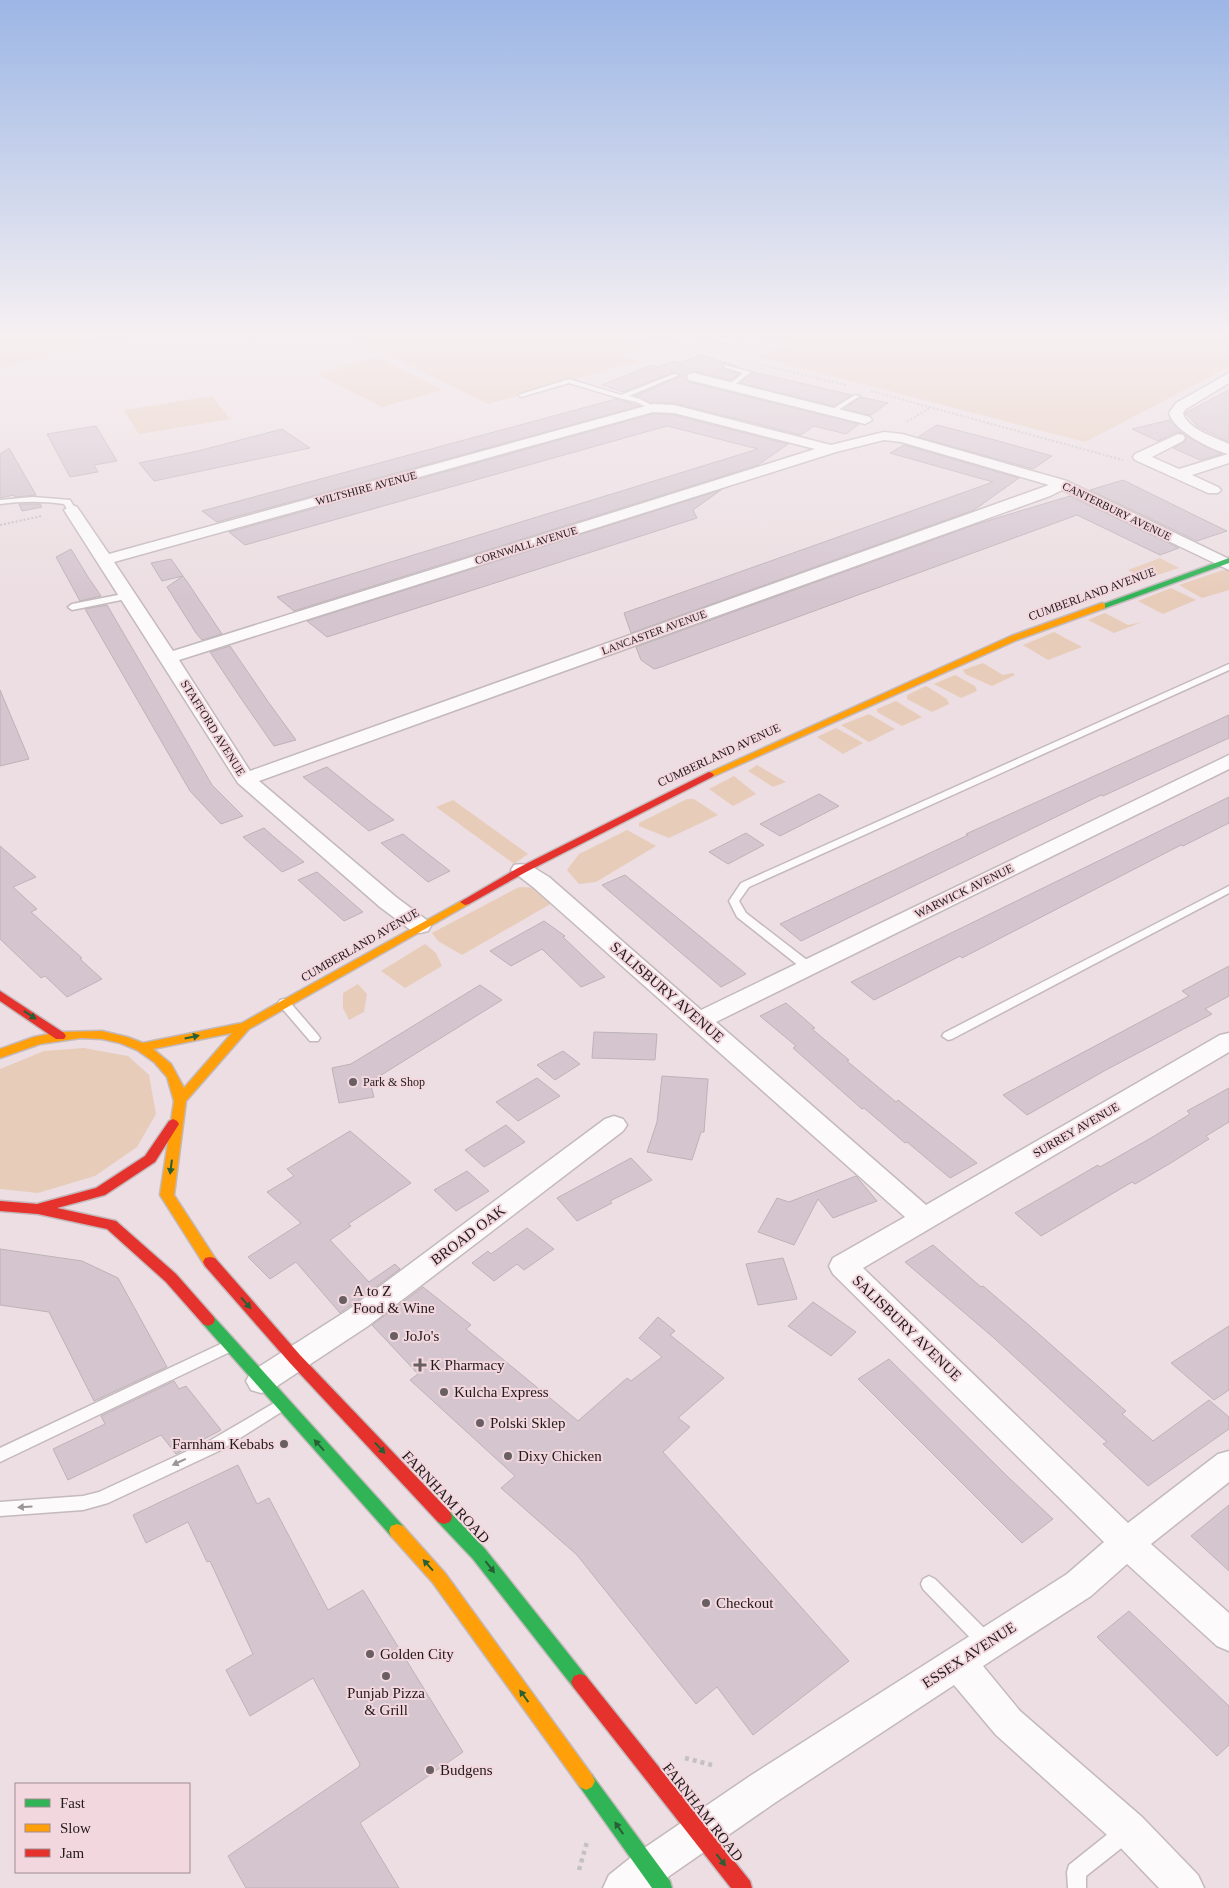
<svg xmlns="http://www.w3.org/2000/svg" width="1229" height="1888" viewBox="0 0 1229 1888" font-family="Georgia,serif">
  <rect width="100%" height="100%" fill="#ecdee2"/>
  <g fill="#e8ccba">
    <polygon points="0,332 141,332 0,368"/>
    <polygon points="607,332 652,343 618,355 640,361 488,404 344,333"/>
    <polygon points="743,332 1229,332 1229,367 1085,442 758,357 791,343"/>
    <polygon points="377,357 443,390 382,407 317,374"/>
    <polygon points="212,396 230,419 139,434 124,410"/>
    <polygon points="1160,558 1179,568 1145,579 1128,570"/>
    <polygon points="1223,570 1229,570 1229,590 1202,598 1179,585"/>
    <polygon points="1171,588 1196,600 1163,614 1138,601"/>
    <polygon points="1105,613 1128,625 1142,622 1114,633 1088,620"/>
    <polygon points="1054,632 1082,647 1048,660 1023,645"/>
    <polygon points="983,663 1003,675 1013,673 1015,675 992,686 965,674 963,670"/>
    <polygon points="955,675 975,686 977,691 961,698 934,684"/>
    <polygon points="926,686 947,699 949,704 932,712 907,699 907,695"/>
    <polygon points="896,701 922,717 902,726 877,712 877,709"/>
    <polygon points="869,714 895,729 869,742 841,725"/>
    <polygon points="836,728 863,743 843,754 817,737"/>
    <polygon points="757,765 786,782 773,787 748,771"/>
    <polygon points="734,776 756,794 733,806 709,789"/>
    <polygon points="687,799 694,799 718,815 669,838 639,826 639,823"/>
    <polygon points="453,800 528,854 514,864 436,807"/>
    <polygon points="627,830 656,846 596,882 579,884 567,870 579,854"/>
    <polygon points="519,887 541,888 554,902 462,955 438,941 432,933"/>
    <polygon points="425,944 436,953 442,966 405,988 381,971"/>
    <polygon points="358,984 367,994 364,1012 349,1020 343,1008 343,993"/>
    <polygon points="84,1048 128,1056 149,1075 156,1114 137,1147 95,1176 38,1193 0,1189 0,1069 44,1051"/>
  </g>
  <g fill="#d5c5cf" stroke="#bcb3b7">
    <polygon points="701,355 737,366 724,363 722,365 723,369 739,374 731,380 694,371 685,376 689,382 859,424 846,434 814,426 801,435 674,403 651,403 635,396 681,376 674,372 623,392 602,385 652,365 658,367 674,361 680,363"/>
    <polygon points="753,372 852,395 834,406 740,383"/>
    <polygon points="1229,390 1229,442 1197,426 1185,413"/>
    <polygon points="861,397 888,403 871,415 844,409"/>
    <polygon points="616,399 640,406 217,522 202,511"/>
    <polygon points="653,414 674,415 788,444 758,465 294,611 277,597 758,449 667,426 245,545 229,532"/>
    <polygon points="1170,420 1183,433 1177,432 1158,441 1132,429"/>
    <polygon points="937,425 995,440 1052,456 1033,469 918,437"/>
    <polygon points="96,426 117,461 94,465 98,472 70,477 47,434"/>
    <polygon points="282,429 310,448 154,481 139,463 198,451"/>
    <polygon points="1185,435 1202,445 1222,454 1200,460 1173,448 1185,442"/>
    <polygon points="904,445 1019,478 974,510 631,633 624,613 993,482 890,453"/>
    <polygon points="9,448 32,488 36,495 15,497 14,495 0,498 0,454"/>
    <polygon points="1123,480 1194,515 1227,531 1197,541 1090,490"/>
    <polygon points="721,490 693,510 697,518 327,637 307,621"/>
    <polygon points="1070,496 1179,548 1160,555 1077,515 658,668 654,669 641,660 636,647 977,524"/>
    <polygon points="19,504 40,504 42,507 22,511"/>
    <polygon points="71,549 88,577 101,596 80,601 56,557"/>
    <polygon points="171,559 183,576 162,581 151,563"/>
    <polygon points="183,576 188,583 222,634 202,640 196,633 167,587"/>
    <polygon points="107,605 212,785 243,816 221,824 190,791 85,609"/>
    <polygon points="230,646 269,703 296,740 274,746 240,697 210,652"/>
    <polygon points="0,690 29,759 0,766"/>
    <polygon points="1229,715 1229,738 1103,796 1101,795 801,941 780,924 968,835 966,834"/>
    <polygon points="327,767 368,800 394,820 369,831 303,777"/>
    <polygon points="819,794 839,806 780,836 760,824"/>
    <polygon points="1229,797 1229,823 1183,846 1181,845 962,958 960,956 874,1000 851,982"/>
    <polygon points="264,828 274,837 304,862 282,872 243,837"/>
    <polygon points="746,833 764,845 728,864 709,852"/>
    <polygon points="403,834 414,843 450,871 428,882 381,843"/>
    <polygon points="0,846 36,877 13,887 37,909 31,912 82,958 80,959 102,979 67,997 45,976 41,978 0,939"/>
    <polygon points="317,872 363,912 344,921 298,880"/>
    <polygon points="625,875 685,924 746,974 721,987 602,885"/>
    <polygon points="544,921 565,936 563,937 605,977 581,987 542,949 511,966 490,951"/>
    <polygon points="1229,966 1229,996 1205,1009 1212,1014 1104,1071 1027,1115 1003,1095 1189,996 1182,991"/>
    <polygon points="480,985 502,1000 370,1082 374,1097 339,1103 332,1068 351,1064"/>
    <polygon points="786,1003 815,1028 812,1029 849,1060 847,1061 896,1102 898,1100 977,1163 950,1178 907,1142 905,1143 864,1108 862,1109 793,1048 796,1046 760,1016"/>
    <polygon points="594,1032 657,1034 655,1060 592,1058"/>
    <polygon points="563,1051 580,1064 555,1080 537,1065"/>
    <polygon points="662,1076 708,1079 704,1132 701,1132 692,1160 647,1152 657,1122"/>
    <polygon points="537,1078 560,1096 518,1121 496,1102"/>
    <polygon points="1229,1088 1229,1122 1206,1136 1209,1139 1169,1164 1135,1184 1132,1182 1041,1236 1015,1213 1098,1165 1100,1167 1151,1138 1190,1114 1187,1111"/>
    <polygon points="506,1125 525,1142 484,1167 465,1150"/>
    <polygon points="350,1131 411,1183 348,1224 351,1226 330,1240 369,1282 395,1264 400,1269 340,1313 296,1262 270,1279 248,1257 301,1223 267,1192 294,1176 287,1169"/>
    <polygon points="631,1158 652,1180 610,1201 612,1203 577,1221 557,1198"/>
    <polygon points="467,1171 489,1191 456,1211 434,1190"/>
    <polygon points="856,1176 877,1201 833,1218 818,1199 794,1245 758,1232 777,1198 789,1202"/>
    <polygon points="527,1228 554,1249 524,1270 517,1264 494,1281 472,1263 488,1251 491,1254"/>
    <polygon points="933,1245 981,1287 983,1286 1031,1327 1126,1411 1122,1414 1153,1441 1209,1400 1229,1417 1229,1429 1148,1486 1103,1444 1107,1442 994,1338 905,1262"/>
    <polygon points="0,1249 82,1261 118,1278 167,1367 94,1401 49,1312 0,1305"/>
    <polygon points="783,1258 797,1299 758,1305 746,1264"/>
    <polygon points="423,1287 471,1325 466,1329 578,1421 627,1378 631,1381 662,1357 639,1338 658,1317 675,1331 670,1335 724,1378 678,1418 690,1427 663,1452 849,1661 753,1735 717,1687 696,1704 577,1555 501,1488 515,1476 410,1380 418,1374 372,1325"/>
    <polygon points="813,1302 856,1332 831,1356 788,1326"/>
    <polygon points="1229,1326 1229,1390 1214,1400 1171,1363"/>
    <polygon points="889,1359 1008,1477 1053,1519 1022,1543 858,1379"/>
    <polygon points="174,1381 179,1389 186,1386 221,1430 176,1454 161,1435 68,1480 53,1449 105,1424 101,1416"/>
    <polygon points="238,1465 257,1504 269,1498 328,1610 363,1590 463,1752 360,1823 399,1888 246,1888 228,1856 359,1767 360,1764 313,1678 250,1716 226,1670 253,1654 210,1561 207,1562 188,1522 146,1543 133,1515"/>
    <polygon points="1229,1505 1229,1571 1191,1536"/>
    <polygon points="1129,1611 1229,1706 1229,1745 1217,1756 1097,1637"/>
  </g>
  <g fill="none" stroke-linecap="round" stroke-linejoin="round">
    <g stroke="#c4b9bc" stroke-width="3">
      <g id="lane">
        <polygon points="684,332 697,332 740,343 737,345"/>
        <polygon points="724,365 751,372 732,387 728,387 728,385 743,373 724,367"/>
        <polygon points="674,374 679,375 629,396 640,399 655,407 655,409 653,410 636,402 619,398 569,383 521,397 518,395 569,379 621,395"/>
        <polygon points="855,395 860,396 835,412 831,412 831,410"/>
        <path d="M33 497 70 500 76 510 69 512 64 504C43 501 22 501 0 504V500Z"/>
        <polygon points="128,593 132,596 131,598 72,610 68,607 72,604"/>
        <polygon points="1229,664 1229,670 749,887 739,901 746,913 812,964 814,967 812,970 804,970 737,917 729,901 741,883"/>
        <polygon points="1229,886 1229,893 952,1039 948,1040 942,1036 944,1033"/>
        <polygon points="284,999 288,1000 318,1035 320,1038 318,1041 310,1041 280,1006 278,1003 280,1000"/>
        <polygon points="229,1340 234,1342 236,1346 234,1350 0,1462 0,1448"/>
        <polygon points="281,1399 286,1401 289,1405 286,1409 221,1450 108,1503 83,1510 0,1516 0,1502 83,1496 99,1492 211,1440"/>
        <polygon points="929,1576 935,1579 992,1636 994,1642 992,1648 986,1650 980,1648 923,1589 921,1584 923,1579"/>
        <polygon points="1126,1823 1133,1825 1135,1832 1133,1839 1086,1876 1086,1888 1068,1888 1067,1872 1069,1865 1119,1825"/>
      </g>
    </g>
    <g stroke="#c4b9bc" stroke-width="3">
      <g id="street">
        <polygon points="694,373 870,417 872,420 865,424 689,380 687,377 689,374"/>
        <path d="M1229 373V383L1186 409 1183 413C1187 429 1215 437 1229 444V463L1192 475 1218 487 1221 490 1218 493H1208L1135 460 1133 457 1135 454 1178 434 1183 435 1185 438 1183 441 1152 457 1179 469 1228 454C1210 449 1174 431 1169 413L1176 403Z"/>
        <path d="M653 404 674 405 831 445 884 432 902 434 1067 481 1229 559V570L1062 490 1050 496 259 781 396 897 428 921 431 926 428 931 420 933 412 931 380 907 238 783 64 510 72 505 77 507 109 554ZM653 412 674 413 815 449 173 651 114 562ZM884 440 901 442 1049 485 250 771 179 660 836 452Z"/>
        <path d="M1229 755V769L716 1022 926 1205 1220 1035 1229 1033V1052L863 1268 1128 1523 1218 1454 1229 1451V1482L1151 1544 1229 1613V1651L1217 1646 1127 1564 1091 1596 983 1666 1020 1711 1142 1817 1198 1875 1204 1888H1159L1116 1843 996 1735 954 1685 776 1802 652 1888H603L609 1875 634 1855 750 1776 1067 1574 1104 1542 833 1274 829 1266 833 1258 905 1217 533 887 511 870 514 865C528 862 537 870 549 877L701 1010Z"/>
        <polygon points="614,1116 623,1119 627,1125 623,1131 368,1326 271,1390 261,1393 251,1390 246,1381 251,1372 348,1310 605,1119"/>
      </g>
    </g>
    <g stroke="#c4b9bc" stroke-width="3">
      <g id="fast">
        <polygon points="1229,558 1229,563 1105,608 1102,609 1098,606"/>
        <polygon points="208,1314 213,1316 403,1526 405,1531 403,1536 397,1538 391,1536 203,1324 201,1320 203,1316"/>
        <polygon points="444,1510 450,1512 485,1549 586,1676 589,1682 586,1688 580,1690 574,1688 473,1559 438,1522 436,1517 438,1512"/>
        <polygon points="586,1772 592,1775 670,1881 672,1888 652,1888 580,1787 577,1781 580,1775"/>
      </g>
    </g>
    <g stroke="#c4b9bc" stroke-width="3">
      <g id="slow">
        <polygon points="1102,603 1105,604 1105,608 1017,640 712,777 706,777 704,775 1011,636"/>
        <path d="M465 899 470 902 469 904 249 1029 186 1101 174 1195 215 1258 217 1262 215 1266 210 1267 205 1266 160 1195 174 1101 167 1077 154 1062 137 1050 120 1043 102 1039 81 1038 40 1044 0 1058V1049L34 1037 59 1032 102 1031 127 1037 143 1043 242 1023ZM232 1033 184 1088 171 1064 153 1049Z"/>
        <polygon points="397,1524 403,1526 445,1573 592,1775 595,1781 592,1787 586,1790 580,1787 433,1583 391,1536 389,1531 391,1526"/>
      </g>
    </g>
    <g stroke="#c4b9bc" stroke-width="3">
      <g id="jam">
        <polygon points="709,772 712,773 714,775 712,777 526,872 469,904 465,905 460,902 518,868"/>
        <polygon points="0,991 64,1033 66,1036 64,1039 56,1039 0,1001"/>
        <polygon points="173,1119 177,1121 179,1124 155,1162 105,1195 57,1208 116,1221 176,1274 213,1316 215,1320 213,1324 208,1326 203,1324 166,1282 107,1229 38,1214 0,1211 0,1201 37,1204 96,1188 145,1156 169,1121"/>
        <polygon points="210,1257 215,1258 300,1355 450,1512 452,1517 450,1522 444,1524 438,1522 290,1363 205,1266 203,1262 205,1258"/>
        <polygon points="580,1674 586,1676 750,1881 752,1888 731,1888 574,1688 571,1682 574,1676"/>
      </g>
    </g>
    <g stroke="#c5c0c2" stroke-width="2" stroke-dasharray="2 2" stroke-linecap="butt">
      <polyline points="630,332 678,344"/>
      <polyline points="762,365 846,385"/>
      <polyline points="871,391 1123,460"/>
      <polyline points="907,422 931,407"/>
      <polyline points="0,525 42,516"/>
    </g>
    <g stroke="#c5c0c2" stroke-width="4.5" stroke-dasharray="4 4" stroke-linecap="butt">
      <polyline points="685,1758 712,1765"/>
      <polyline points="579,1870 587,1842"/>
    </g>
    <use href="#lane" fill="#fcfafb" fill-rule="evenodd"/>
    <use href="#street" fill="#fcfafb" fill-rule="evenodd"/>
    <use href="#fast" fill="#30b455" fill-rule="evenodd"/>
    <use href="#slow" fill="#ff9f0a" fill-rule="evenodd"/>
    <use href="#jam" fill="#e5322d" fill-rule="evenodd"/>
  </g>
  <defs><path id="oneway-solid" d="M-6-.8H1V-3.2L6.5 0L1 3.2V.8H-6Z" transform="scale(1.25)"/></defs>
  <g fill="#285f35">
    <use href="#oneway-solid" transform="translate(30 1015) rotate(34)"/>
    <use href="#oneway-solid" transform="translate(192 1037) rotate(-12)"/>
    <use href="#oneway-solid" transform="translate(171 1167) rotate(97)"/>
    <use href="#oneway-solid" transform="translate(246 1303) rotate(49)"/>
    <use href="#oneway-solid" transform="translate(319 1445) rotate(-132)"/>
    <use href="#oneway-solid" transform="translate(380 1448) rotate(47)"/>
    <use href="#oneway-solid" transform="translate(428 1565) rotate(-132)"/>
    <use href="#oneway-solid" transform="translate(490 1567) rotate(52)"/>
    <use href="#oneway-solid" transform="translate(524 1696) rotate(-126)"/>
    <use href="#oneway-solid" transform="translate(619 1828) rotate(-125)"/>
    <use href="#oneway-solid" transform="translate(721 1860) rotate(52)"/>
  </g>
  <g fill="#9a9596">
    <use href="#oneway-solid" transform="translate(179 1462) rotate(155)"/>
    <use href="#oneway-solid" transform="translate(25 1507) rotate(176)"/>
  </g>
  <linearGradient id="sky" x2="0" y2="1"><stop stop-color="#9cb6e5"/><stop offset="0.56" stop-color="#f6f0f2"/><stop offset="1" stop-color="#f6f0f2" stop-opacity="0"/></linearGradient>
  <rect width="1229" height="597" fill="url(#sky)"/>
  <g fill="#695e61" stroke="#f2d8de" stroke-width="2">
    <circle cx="353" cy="1082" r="5"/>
    <circle cx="343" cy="1300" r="5"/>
    <circle cx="394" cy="1336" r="5"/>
    <path d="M417.5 1357.5h5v5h5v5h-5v5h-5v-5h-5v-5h5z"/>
    <circle cx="444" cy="1392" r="5"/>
    <circle cx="480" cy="1423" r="5"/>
    <circle cx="284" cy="1444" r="5"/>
    <circle cx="508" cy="1456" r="5"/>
    <circle cx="706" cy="1603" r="5"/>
    <circle cx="370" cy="1654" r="5"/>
    <circle cx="386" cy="1676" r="5"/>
    <circle cx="430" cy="1770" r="5"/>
  </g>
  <g text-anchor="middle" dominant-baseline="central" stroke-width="4" stroke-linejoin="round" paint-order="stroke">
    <g font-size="11" fill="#22191b" stroke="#f2d8de">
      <text transform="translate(366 488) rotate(-15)">WILTSHIRE AVENUE</text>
      <text transform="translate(1117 511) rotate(26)">CANTERBURY AVENUE</text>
      <text transform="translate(526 545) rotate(-17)">CORNWALL AVENUE</text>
      <text transform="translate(654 632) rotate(-20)">LANCASTER AVENUE</text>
    </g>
    <g font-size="12" fill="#22191b" stroke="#f2d8de">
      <text transform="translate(1092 594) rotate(-20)">CUMBERLAND AVENUE</text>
      <text transform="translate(213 728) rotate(58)">STAFFORD AVENUE</text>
      <text transform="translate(719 755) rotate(-25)">CUMBERLAND AVENUE</text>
      <text transform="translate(964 891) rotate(-26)">WARWICK AVENUE</text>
      <text transform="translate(360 945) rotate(-30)">CUMBERLAND AVENUE</text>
      <text transform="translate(1076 1130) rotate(-30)">SURREY AVENUE</text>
    </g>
    <g font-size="12" fill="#22191b" stroke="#f2d8de" text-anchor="start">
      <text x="363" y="1082">Park &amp; Shop</text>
    </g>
    <g font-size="15" fill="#22191b" stroke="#f2d8de">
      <text transform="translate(667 992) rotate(41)">SALISBURY AVENUE</text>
      <text transform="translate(468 1235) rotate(-37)">BROAD OAK</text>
      <text transform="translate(907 1328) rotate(44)">SALISBURY AVENUE</text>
      <text transform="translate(446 1497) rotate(47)">FARNHAM ROAD</text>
      <text transform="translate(969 1655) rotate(-33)">ESSEX AVENUE</text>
      <text transform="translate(703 1812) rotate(52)">FARNHAM ROAD</text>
    </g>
    <g font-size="15" fill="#22191b" stroke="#f2d8de" text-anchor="start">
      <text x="353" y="1291">A to Z<tspan x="353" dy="17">Food &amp; Wine</tspan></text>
      <text x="404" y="1336">JoJo's</text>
      <text x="430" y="1365">K Pharmacy</text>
      <text x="454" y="1392">Kulcha Express</text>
      <text x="490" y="1423">Polski Sklep</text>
      <text x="274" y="1444" text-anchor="end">Farnham Kebabs</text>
      <text x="518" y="1456">Dixy Chicken</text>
      <text x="716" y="1603">Checkout</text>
      <text x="380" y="1654">Golden City</text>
      <text x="386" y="1693" text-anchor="middle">Punjab Pizza<tspan x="386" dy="17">&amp; Grill</tspan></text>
      <text x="440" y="1770">Budgens</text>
    </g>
  </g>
  <rect x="15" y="1783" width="175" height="90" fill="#f2d8de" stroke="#9f8c90"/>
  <rect x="25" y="1799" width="25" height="8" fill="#30b455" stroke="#9f8c90"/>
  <text x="60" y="1808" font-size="15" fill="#22191b">Fast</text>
  <rect x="25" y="1824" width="25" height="8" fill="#ff9f0a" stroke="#9f8c90"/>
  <text x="60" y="1833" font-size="15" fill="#22191b">Slow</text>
  <rect x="25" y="1849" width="25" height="8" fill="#e5322d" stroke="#9f8c90"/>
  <text x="60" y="1858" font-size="15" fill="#22191b">Jam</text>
</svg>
